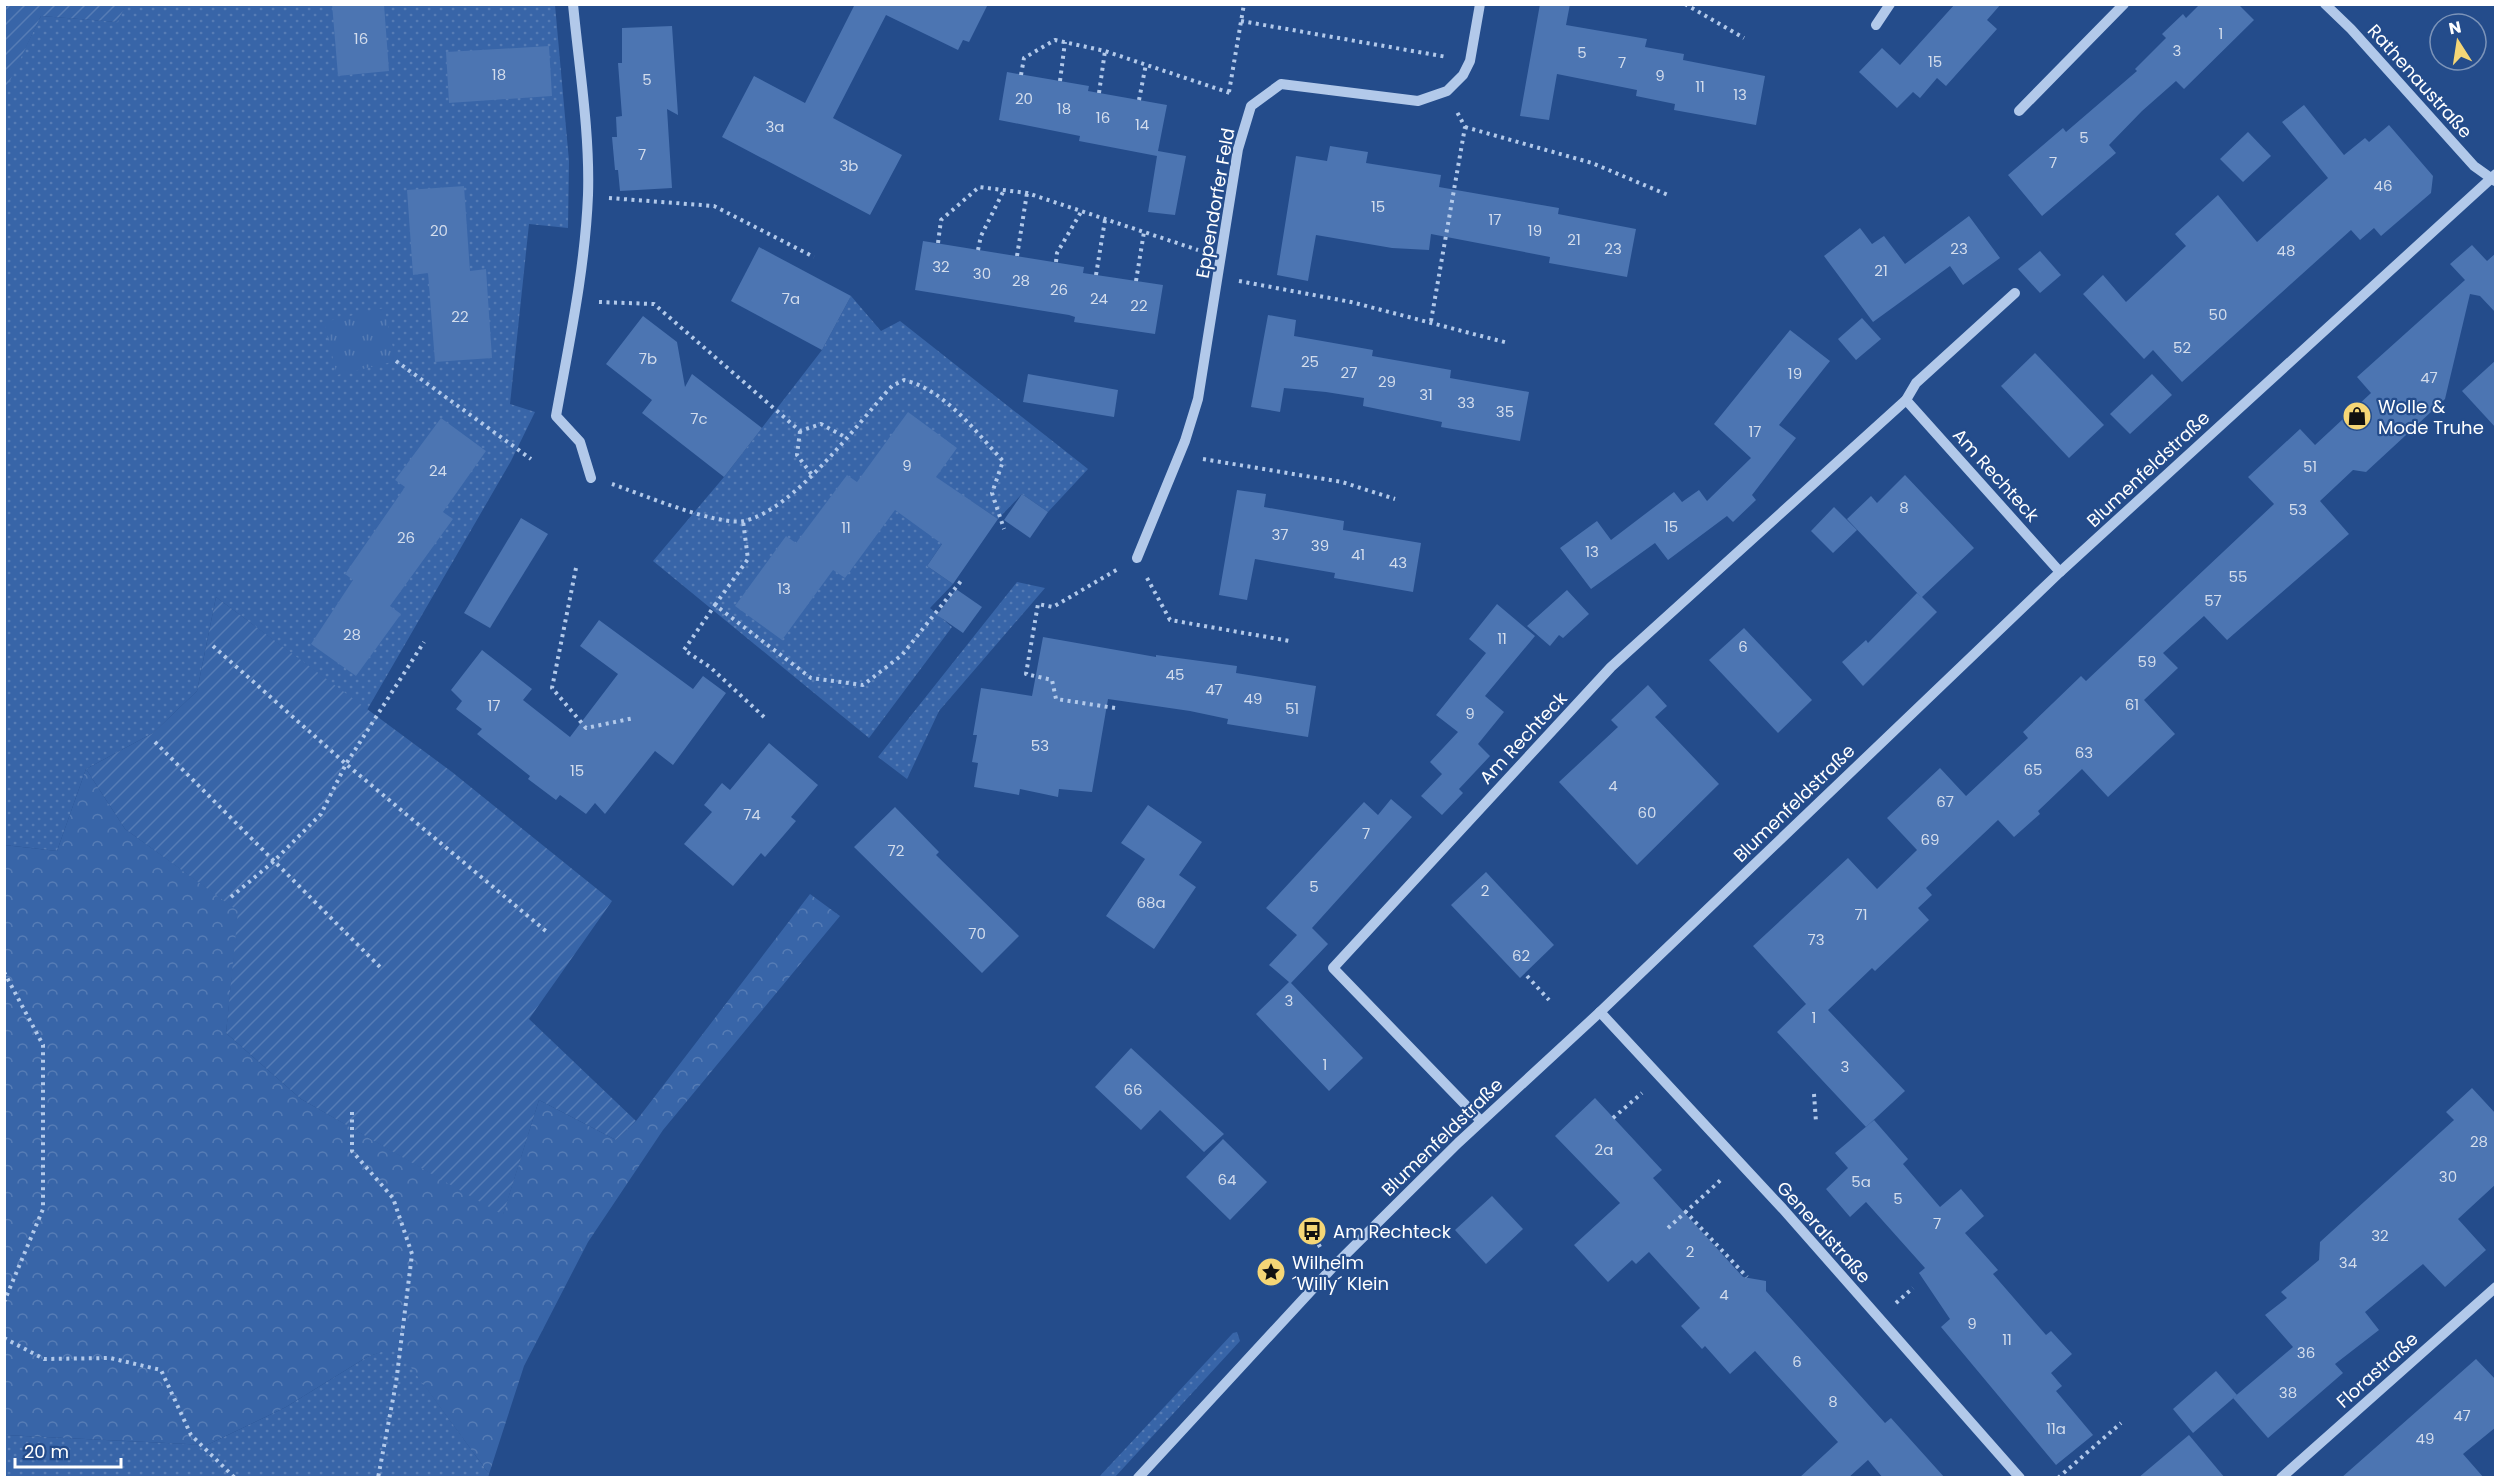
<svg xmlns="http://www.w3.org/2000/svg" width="2500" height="1482" viewBox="0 0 2500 1482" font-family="Poppins,sans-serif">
  <defs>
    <pattern id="grass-dots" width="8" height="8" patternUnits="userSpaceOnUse" patternTransform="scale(1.5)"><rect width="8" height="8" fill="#3865a8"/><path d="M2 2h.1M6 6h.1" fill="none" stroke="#567cb5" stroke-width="1.8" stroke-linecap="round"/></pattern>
    <pattern id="forest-crowns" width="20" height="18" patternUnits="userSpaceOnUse" patternTransform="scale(1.5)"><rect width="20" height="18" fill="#3865a8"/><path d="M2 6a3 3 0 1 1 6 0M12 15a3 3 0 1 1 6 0" fill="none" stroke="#567cb5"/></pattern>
    <pattern id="park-tufts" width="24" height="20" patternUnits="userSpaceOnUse" patternTransform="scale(1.5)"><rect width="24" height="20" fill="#3865a8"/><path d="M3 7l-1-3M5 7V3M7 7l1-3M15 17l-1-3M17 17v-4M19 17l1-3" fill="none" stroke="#567cb5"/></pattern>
    <pattern id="garden-furrows" width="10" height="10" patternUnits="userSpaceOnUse" patternTransform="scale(1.5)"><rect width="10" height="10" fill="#3865a8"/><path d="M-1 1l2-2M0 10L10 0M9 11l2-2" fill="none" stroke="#567cb5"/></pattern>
  </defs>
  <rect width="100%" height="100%" fill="#244c8b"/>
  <g fill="url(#grass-dots)">
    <polygon points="126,4 555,5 569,161 568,228 529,224 510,404 535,412 511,461 367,710 216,597 197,691 153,733 86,769 57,851 5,845 4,91 41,16 117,22"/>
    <polygon points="851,296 881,331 900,321 1088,469 1048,512 1022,494 998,519 971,501 927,566 953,584 930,608 952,627 869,738 653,561 724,477 822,350"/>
    <polygon points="1017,582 1045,588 939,711 907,779 878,757"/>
    <polygon points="1237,1332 1240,1341 1115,1477 1099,1477 1233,1333"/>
    <polygon points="396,1346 489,1474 488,1478 5,1477 4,1435 207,1445 286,1407 367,1357"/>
  </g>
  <polygon fill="url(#forest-crowns)" points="86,769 125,829 239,911 226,1033 301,1099 503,1214 539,1100 616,1140 636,1121 810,894 840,916 663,1130 588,1242 524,1366 489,1474 396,1347 367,1357 286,1407 207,1445 5,1435 4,845 57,851"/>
  <polygon fill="url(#park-tufts)" points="384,308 396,361 337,375 324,322"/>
  <g fill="url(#garden-furrows)">
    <polygon points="5,4 126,4 126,5 117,22 41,16 5,91"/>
    <polygon points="216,597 452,772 612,901 529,1019 636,1121 616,1140 539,1100 503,1215 301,1099 226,1033 238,911 125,829 86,769 153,733 197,691"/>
  </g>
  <g fill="#4c75b2">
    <polygon points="332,4 384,4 389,71 338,76"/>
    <polygon points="855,4 988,4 969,42 963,40 958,50 886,15 833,118 902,155 870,215 722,137 754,76 805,103"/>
    <polygon points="1540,4 1570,4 1566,25 1647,39 1645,47 1684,54 1683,60 1765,76 1756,125 1674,110 1675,104 1636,96 1637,90 1557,74 1549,120 1520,116"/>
    <polygon points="1955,4 2001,4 1987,20 1997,29 1946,86 1937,78 1920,98 1913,92 1897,108 1859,72 1882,48 1900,65"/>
    <polygon points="2200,4 2238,4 2254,20 2184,89 2176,81 2142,111 2109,145 2116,153 2042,216 2008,175 2063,128 2066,132 2137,71 2135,69 2166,38 2162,34 2183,14 2186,18"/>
    <polygon points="672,26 678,115 667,109 672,188 620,191 618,170 615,170 612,137 617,137 616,117 622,116 618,63 622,63 622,28"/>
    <polygon points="549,46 552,96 449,103 446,52"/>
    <polygon points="1007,72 1089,86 1088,91 1167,105 1158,151 1186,156 1175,215 1148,212 1157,156 1079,141 1080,136 999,120"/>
    <polygon points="2304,105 2344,155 2365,138 2369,142 2389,125 2433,176 2431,193 2381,236 2374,228 2360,240 2351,230 2182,382 2153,350 2144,359 2083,294 2103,275 2126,302 2186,246 2175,234 2218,195 2257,242 2328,178 2282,122"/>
    <polygon points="2248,132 2271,156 2243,182 2220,159"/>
    <polygon points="1330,146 1368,152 1366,163 1441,175 1439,187 1559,208 1558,214 1636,229 1627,277 1549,263 1550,257 1431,234 1429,250 1392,248 1316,235 1308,281 1277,275 1296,156 1327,161"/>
    <polygon points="464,186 470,271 486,269 492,358 435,362 428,273 413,275 407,190"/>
    <polygon points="1969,216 2000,258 1963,285 1950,266 1873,322 1824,256 1860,228 1872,244 1884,236 1905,264"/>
    <polygon points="923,241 1084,267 1083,273 1163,285 1155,334 1074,322 1075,317 1069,315 915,290"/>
    <polygon points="2472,245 2487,261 2496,253 2496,313 2480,296 2470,294 2445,399 2366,472 2353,470 2320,501 2349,534 2227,640 2204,616 2163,653 2178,668 2144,700 2175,734 2108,797 2082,769 2038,811 2040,814 2014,837 1998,820 1926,888 1932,895 1918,908 1929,920 1875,971 1872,968 1828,1010 1905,1091 1866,1127 1777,1032 1806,1004 1753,946 1848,858 1877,889 1917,850 1887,818 1940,768 1966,796 2028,738 2023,732 2081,676 2086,681 2274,504 2248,477 2300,429 2315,445 2371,393 2357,377 2465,280 2450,264"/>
    <polygon points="759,247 851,296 822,350 731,301"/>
    <polygon points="2040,251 2061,275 2040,293 2018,269"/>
    <polygon points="1268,315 1296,320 1294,336 1373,350 1372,356 1451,370 1450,378 1529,392 1520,441 1441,427 1442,422 1363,406 1364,398 1326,392 1284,388 1280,412 1251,407"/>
    <polygon points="643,316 677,342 685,387 692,374 762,428 724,477 642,413 652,400 606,364"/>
    <polygon points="1862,318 1881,339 1856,360 1838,339"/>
    <polygon points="1790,330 1830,361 1779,425 1796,438 1752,495 1756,500 1733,522 1727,516 1668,560 1655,543 1591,589 1560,548 1597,521 1611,540 1674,492 1682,502 1699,490 1707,501 1751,458 1714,424"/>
    <polygon points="2035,353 2104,425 2069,458 2001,386"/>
    <polygon points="2496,360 2496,428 2462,391"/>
    <polygon points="1028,374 1118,390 1114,417 1023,402"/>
    <polygon points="2152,374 2172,395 2130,434 2110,414"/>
    <polygon points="908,412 957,448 936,477 998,519 953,584 927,566 942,544 895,510 845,578 833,570 782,640 735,606 786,536 796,543 847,475 857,482"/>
    <polygon points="441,418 486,451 443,512 453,519 390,606 401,614 356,676 311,644 353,580 345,574 405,487 395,480"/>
    <polygon points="1905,475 1974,548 1922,597 1937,612 1863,686 1842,662 1866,640 1868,643 1917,593 1921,597 1847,519 1871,496 1877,503"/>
    <polygon points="1237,490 1266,494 1264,507 1344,521 1343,530 1421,543 1413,592 1334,578 1335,573 1255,559 1247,600 1219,595"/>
    <polygon points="1022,494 1048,512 1030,538 1004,520"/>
    <polygon points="1834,507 1857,530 1833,553 1811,531"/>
    <polygon points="521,518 548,534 490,628 464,613"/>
    <polygon points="956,589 982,607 963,633 937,615"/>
    <polygon points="1567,590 1589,614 1563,638 1559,635 1550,646 1527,626"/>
    <polygon points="1497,604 1535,636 1485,696 1504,712 1478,744 1490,756 1459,789 1463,793 1442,815 1421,796 1442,774 1430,762 1458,732 1436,715 1486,653 1469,639"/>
    <polygon points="599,620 693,689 703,676 726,693 673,765 655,751 605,814 595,803 586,814 560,795 556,800 528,779 530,776 477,734 482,729 456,709 462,701 451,690 482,650 532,689 523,700 570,737 618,674 580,646"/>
    <polygon points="1744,628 1812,700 1778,733 1709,660"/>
    <polygon points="1043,637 1156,657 1156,655 1237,666 1236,673 1316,686 1308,737 1227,724 1228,719 1190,711 1108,699 1092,792 1059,789 1058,797 1020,789 1019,795 974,787 978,763 972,762 977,735 973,735 981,688 1032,696"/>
    <polygon points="1648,685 1667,706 1655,717 1719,784 1637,865 1559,782 1618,727 1611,720"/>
    <polygon points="769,743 818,785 791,817 796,821 765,857 761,853 733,886 684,844 712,812 704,805 722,783 730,790"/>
    <polygon points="1391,799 1412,817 1312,928 1328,944 1291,983 1363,1058 1329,1091 1256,1014 1289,982 1269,965 1297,935 1266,908 1364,802 1378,815"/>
    <polygon points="1148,805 1202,842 1179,875 1196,887 1154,949 1106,916 1145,859 1121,843"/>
    <polygon points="895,807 939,852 936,855 1019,936 982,973 854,847"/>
    <polygon points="1486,872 1554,945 1520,978 1451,905"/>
    <polygon points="1131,1048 1224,1134 1204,1152 1160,1110 1141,1130 1095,1087"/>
    <polygon points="2472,1088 2496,1114 2496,1184 2458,1219 2486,1250 2445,1287 2423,1264 2365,1312 2379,1330 2335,1364 2343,1373 2268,1438 2233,1398 2293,1347 2265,1315 2287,1298 2281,1292 2319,1260 2320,1242 2454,1120 2446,1112"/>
    <polygon points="1595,1098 1662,1170 1653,1178 1743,1277 1766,1281 1766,1291 1885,1423 1891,1418 1945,1478 1883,1478 1868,1460 1848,1478 1799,1478 1838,1442 1755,1351 1730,1374 1705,1346 1702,1349 1681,1326 1700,1308 1649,1252 1636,1264 1632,1260 1608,1282 1574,1245 1620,1203 1555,1136"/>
    <polygon points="1874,1120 1908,1159 1903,1164 1940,1207 1961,1189 1984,1216 1965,1233 1998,1270 1993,1274 2046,1335 2051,1331 2072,1354 2051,1373 2062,1386 2056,1391 2093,1435 2056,1465 1941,1327 1950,1319 1919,1273 1925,1268 1866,1202 1850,1217 1826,1189 1848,1168 1835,1153"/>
    <polygon points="1223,1139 1267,1182 1230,1220 1186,1177"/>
    <polygon points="1492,1196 1523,1229 1486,1264 1455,1230"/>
    <polygon points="2476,1359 2496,1380 2496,1427 2463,1454 2484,1478 2341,1478"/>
    <polygon points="2216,1371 2237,1395 2193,1433 2173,1409"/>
    <polygon points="2189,1435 2225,1478 2138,1478"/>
  </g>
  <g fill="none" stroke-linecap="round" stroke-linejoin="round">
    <g stroke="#b2c9ea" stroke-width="4" stroke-dasharray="3 4.5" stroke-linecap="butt">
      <polyline points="1685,4 1744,38"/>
      <polyline points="1241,21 1447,57"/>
      <polyline points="1021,75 1024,58 1055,40 1105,51 1233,94"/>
      <polyline points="1060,81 1065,42"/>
      <polyline points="1229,92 1244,4"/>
      <polyline points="1099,93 1105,51"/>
      <polyline points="1139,100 1146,64"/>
      <polyline points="1465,127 1592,163 1668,195"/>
      <polyline points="609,198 714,206 814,257"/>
      <polyline points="938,243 941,220 979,187 1027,193 1198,250"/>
      <polyline points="978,250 981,236 1004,190"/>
      <polyline points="1017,256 1027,193"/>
      <polyline points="1056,262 1057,253 1081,212"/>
      <polyline points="1096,275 1105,220"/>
      <polyline points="1136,281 1144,232"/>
      <polyline points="1239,281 1351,302 1508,343"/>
      <polyline points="599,302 654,304 800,431 821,424 845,437"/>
      <polyline points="1431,321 1465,127 1456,110"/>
      <polyline points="396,361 531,459"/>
      <polyline points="800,431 797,455 812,475"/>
      <polyline points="1203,459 1342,482 1395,499"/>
      <path d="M612 484C641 494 717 526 744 521 794 510 857 424 892 386L904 380C945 390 975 431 1003 461L992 493 1004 529"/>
      <polyline points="576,568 552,688 586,728 634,718"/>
      <polyline points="1147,578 1170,620 1290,641"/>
      <polyline points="715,605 748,559 743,521"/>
      <polyline points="213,646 346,764 547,932"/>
      <polyline points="1115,708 1056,699 1052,680 1026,674 1038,604 1053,607 1118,569"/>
      <polyline points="764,717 710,667 684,650 715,605 811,678 863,685 902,655 961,581"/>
      <polyline points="155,742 381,968"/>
      <polyline points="231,897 273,862 321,814 346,764 424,642"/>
      <polyline points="4,972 43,1045 43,1209 4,1302"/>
      <polyline points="1527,976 1549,1000"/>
      <polyline points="1814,1094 1816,1122"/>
      <polyline points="352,1112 352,1151 393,1198 412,1254 396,1383 378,1478"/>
      <polyline points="1613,1118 1642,1093"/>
      <polyline points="1685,1211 1747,1277"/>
      <polyline points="1668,1228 1723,1178"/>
      <polyline points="1312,1231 1320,1247"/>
      <polyline points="1896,1303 1913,1288"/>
      <polyline points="4,1338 44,1359 110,1358 161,1370 191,1435 235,1478"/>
      <polyline points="2058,1478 2121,1423"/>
    </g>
    <g stroke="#b2c9ea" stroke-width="10">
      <path d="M573 4C579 67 590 132 588 195 585 270 569 343 556 416L580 442 591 478"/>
      <polyline points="2325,4 2351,29 2474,166 2495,181"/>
      <polyline points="1876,25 1890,4"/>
      <polyline points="2019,111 2124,4"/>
      <polyline points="1906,400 2060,572"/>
      <polyline points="1137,558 1185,441 1198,399 1238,149 1251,106 1281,84 1418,101 1447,91 1463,75 1470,61 1480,4"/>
      <polyline points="1600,1012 1783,1209 2020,1478"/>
      <polyline points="1481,1121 1333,968 1611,667 1906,400 1916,383 2015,293"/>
      <polyline points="1138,1478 1332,1268 1458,1143 1600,1012 2060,572 2496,174"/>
      <polyline points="2281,1478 2496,1287"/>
    </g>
  </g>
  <defs>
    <g id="shop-disc" transform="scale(1.5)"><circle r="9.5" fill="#f5d676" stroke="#244c8b"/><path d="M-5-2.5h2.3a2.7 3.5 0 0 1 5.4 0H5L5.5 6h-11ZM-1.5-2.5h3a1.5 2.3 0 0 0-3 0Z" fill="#111"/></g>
    <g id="bus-disc" transform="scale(1.5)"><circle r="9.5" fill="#f5d676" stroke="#244c8b"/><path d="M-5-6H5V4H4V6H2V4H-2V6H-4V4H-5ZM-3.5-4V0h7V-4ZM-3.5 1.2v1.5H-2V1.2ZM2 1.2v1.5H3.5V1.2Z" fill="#111"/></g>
    <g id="sight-disc" transform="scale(1.5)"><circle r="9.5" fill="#f5d676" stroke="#244c8b"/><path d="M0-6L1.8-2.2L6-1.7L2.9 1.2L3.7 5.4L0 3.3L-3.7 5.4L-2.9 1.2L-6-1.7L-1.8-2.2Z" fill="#111"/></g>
  </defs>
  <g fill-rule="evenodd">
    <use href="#shop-disc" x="2357" y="416"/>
    <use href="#bus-disc" x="1312" y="1231"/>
    <use href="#sight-disc" x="1271" y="1272"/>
  </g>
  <g text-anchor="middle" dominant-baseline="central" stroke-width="4.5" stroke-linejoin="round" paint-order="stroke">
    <g font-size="15" fill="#d2dcec">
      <text x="2221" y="33">1</text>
      <text x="361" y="38">16</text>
      <text x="2177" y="50">3</text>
      <text x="1582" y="52">5</text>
      <text x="1935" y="61">15</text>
      <text x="1622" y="62">7</text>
      <text x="499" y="74">18</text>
      <text x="1660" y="75">9</text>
      <text x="647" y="79">5</text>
      <text x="1700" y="86">11</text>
      <text x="1740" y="94">13</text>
      <text x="1024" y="98">20</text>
      <text x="1064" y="108">18</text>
      <text x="1103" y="117">16</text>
      <text x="1142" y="124">14</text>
      <text x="775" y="126">3a</text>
      <text x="2084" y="137">5</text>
      <text x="642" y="154">7</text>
      <text x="2053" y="162">7</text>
      <text x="849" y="165">3b</text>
      <text x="2383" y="185">46</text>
      <text x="1378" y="206">15</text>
      <text x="1495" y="219">17</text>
      <text x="439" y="230">20</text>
      <text x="1535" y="230">19</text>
      <text x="1574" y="239">21</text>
      <text x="1613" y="248">23</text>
      <text x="1959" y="248">23</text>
      <text x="2286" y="250">48</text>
      <text x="941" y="266">32</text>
      <text x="1881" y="270">21</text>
      <text x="982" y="273">30</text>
      <text x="1021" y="280">28</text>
      <text x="1059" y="289">26</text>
      <text x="791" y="298">7a</text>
      <text x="1099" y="298">24</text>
      <text x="1139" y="305">22</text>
      <text x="2218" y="314">50</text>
      <text x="460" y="316">22</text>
      <text x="2182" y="347">52</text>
      <text x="648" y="358">7b</text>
      <text x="1310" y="361">25</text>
      <text x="1349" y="372">27</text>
      <text x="1795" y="373">19</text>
      <text x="2429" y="377">47</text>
      <text x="1387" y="381">29</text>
      <text x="1426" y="394">31</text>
      <text x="1466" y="402">33</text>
      <text x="1505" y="411">35</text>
      <text x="699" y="418">7c</text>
      <text x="1755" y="431">17</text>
      <text x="907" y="465">9</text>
      <text x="2310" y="466">51</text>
      <text x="438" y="470">24</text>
      <text x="1904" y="507">8</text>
      <text x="2298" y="509">53</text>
      <text x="1671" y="526">15</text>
      <text x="846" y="527">11</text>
      <text x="1280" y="534">37</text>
      <text x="406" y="537">26</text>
      <text x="1320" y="545">39</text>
      <text x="1592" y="551">13</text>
      <text x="1358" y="554">41</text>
      <text x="1398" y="562">43</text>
      <text x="2238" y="576">55</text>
      <text x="784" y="588">13</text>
      <text x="2213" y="600">57</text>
      <text x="352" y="634">28</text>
      <text x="1502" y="638">11</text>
      <text x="1743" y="646">6</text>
      <text x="2147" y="661">59</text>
      <text x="1175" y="674">45</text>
      <text x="1214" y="689">47</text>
      <text x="1253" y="698">49</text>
      <text x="2132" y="704">61</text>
      <text x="494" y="705">17</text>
      <text x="1292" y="708">51</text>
      <text x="1470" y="713">9</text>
      <text x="1040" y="745">53</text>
      <text x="2084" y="752">63</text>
      <text x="2033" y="769">65</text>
      <text x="577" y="770">15</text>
      <text x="1613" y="785">4</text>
      <text x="1945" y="801">67</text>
      <text x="1647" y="812">60</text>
      <text x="752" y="814">74</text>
      <text x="1366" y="833">7</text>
      <text x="1930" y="839">69</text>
      <text x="896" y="850">72</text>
      <text x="1314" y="886">5</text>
      <text x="1485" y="890">2</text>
      <text x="1151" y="902">68a</text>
      <text x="1861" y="914">71</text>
      <text x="977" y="933">70</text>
      <text x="1816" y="939">73</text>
      <text x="1521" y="955">62</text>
      <text x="1289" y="1000">3</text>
      <text x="1814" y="1017">1</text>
      <text x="1325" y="1064">1</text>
      <text x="1845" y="1066">3</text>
      <text x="1133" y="1089">66</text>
      <text x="2479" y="1141">28</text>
      <text x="1604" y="1149">2a</text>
      <text x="2448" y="1176">30</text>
      <text x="1227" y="1179">64</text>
      <text x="1861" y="1181">5a</text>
      <text x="1898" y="1198">5</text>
      <text x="1937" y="1223">7</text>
      <text x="2380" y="1235">32</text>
      <text x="1690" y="1251">2</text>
      <text x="2348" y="1262">34</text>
      <text x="1724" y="1294">4</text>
      <text x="1972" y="1323">9</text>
      <text x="2007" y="1339">11</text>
      <text x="2306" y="1352">36</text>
      <text x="1797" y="1361">6</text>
      <text x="2288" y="1392">38</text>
      <text x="1833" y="1401">8</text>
      <text x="2462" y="1415">47</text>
      <text x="2056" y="1428">11a</text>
      <text x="2425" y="1438">49</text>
    </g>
    <g font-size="18" fill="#fff" stroke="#244c8b">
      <text transform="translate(2420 81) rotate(48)">Rathenaustraße</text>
      <text transform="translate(1215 203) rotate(-80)">Eppendorfer Feld</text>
      <text transform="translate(2148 469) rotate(-43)">Blumenfeldstraße</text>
      <text transform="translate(1996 475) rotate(48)">Am Rechteck</text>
      <text transform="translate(1523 738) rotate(-47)">Am Rechteck</text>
      <text transform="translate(1794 803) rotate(-44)">Blumenfeldstraße</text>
      <text transform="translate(1442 1137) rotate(-44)">Blumenfeldstraße</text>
      <text transform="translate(1824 1232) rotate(48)">Generalstraße</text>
      <text transform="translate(2377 1370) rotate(-42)">Florastraße</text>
    </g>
    <g font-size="18" fill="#fff" stroke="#244c8b" text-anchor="start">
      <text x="2378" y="406">Wolle &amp;<tspan x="2378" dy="21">Mode Truhe</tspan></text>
      <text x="1333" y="1231">Am Rechteck</text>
      <text x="1292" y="1262">Wilhelm<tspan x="1292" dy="21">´Willy´ Klein</tspan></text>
    </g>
  </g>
  <rect width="2500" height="1482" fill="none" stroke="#ffffff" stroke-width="12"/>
  <g transform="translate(2458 42) rotate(348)"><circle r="28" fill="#244c8b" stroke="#7c94b9" stroke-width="1.5"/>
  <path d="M0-4.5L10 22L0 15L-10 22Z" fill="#f5d676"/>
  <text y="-9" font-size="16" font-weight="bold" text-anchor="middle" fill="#ffffff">N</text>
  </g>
  <path d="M15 1458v9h106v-9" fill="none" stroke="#ffffff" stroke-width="3"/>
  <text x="24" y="1458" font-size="18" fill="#ffffff" stroke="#244c8b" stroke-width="4.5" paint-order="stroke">20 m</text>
</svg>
